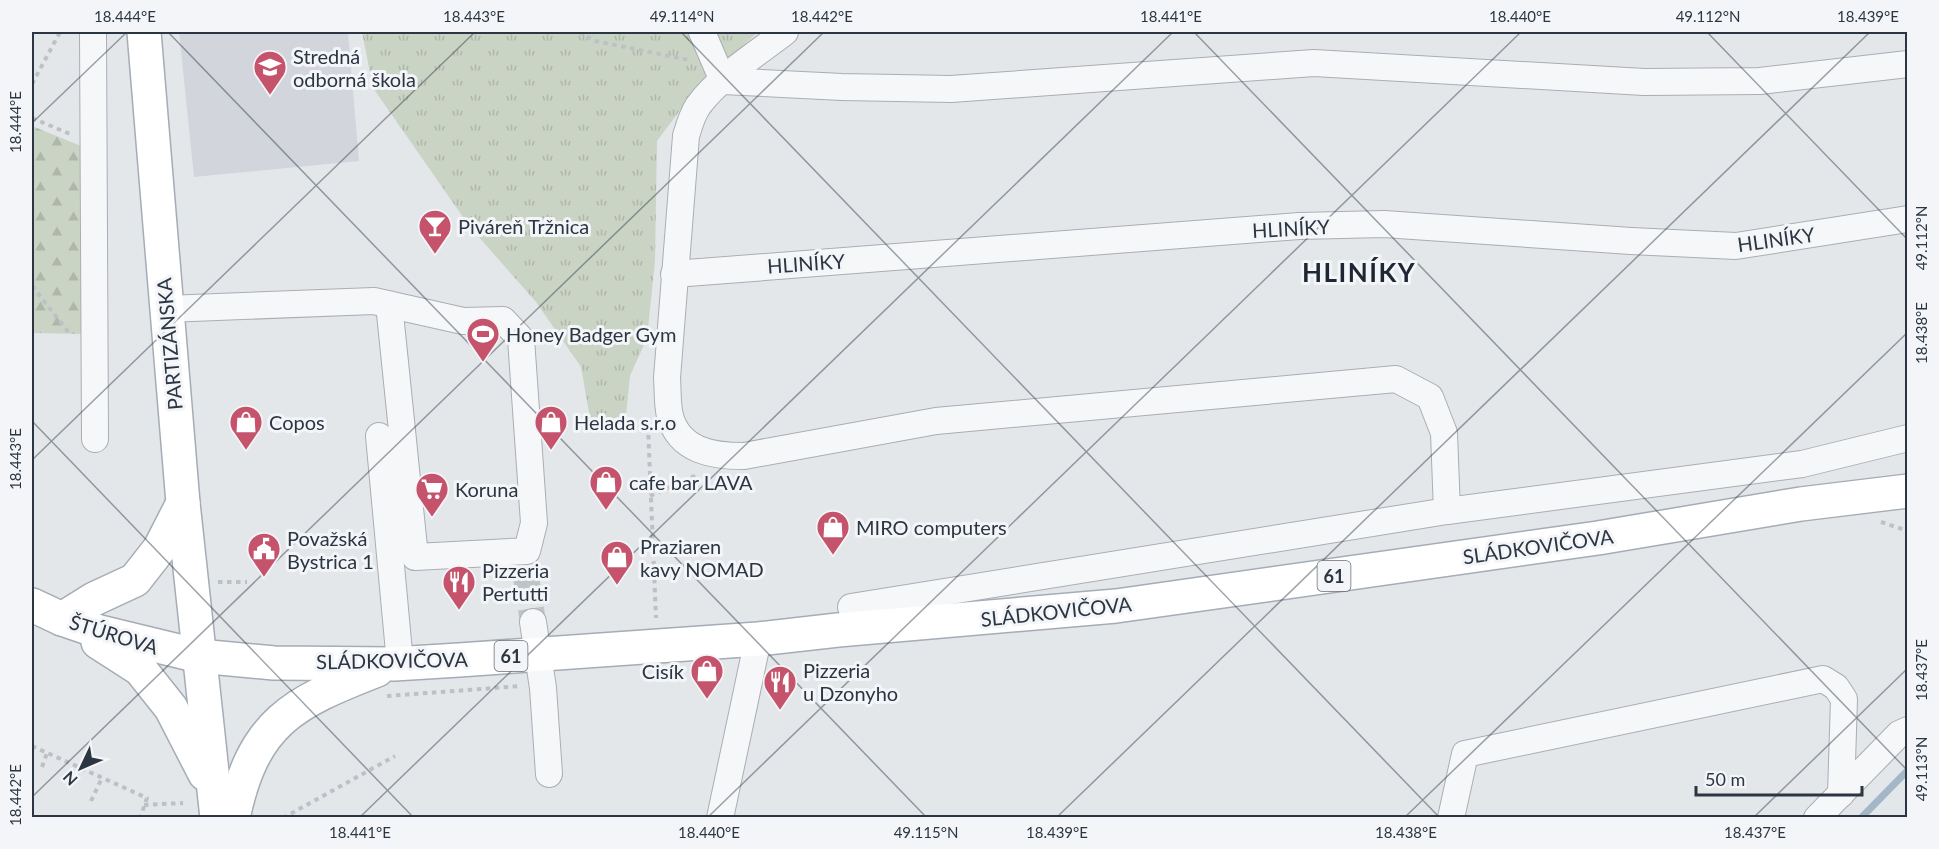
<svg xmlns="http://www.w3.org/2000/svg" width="1939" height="849" viewBox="0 0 1939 849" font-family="Lato,sans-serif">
  <defs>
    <pattern id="grass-tufts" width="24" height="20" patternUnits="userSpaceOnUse" patternTransform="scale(1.5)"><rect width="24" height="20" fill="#cad4c5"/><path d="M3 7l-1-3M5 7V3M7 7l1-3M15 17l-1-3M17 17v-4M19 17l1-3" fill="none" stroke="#aeb7aa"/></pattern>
    <pattern id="forest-firs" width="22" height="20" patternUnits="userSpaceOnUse" patternTransform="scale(1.5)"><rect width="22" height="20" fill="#cad4c5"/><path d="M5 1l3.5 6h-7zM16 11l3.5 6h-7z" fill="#aeb7aa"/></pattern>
  </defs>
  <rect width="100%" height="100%" fill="#e4e7ea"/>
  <polygon fill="#d2d6dc" points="179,32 348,32 359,161 194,177"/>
  <polygon fill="url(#grass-tufts)" points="362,32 758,32 699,85 657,141 655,261 647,338 630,376 626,415 591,424 581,367 536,302 470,227 373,88"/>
  <polygon fill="url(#forest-firs)" points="32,126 86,148 86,334 32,333"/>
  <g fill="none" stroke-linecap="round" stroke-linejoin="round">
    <polyline stroke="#a2b7c7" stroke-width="7" points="1861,818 1908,770"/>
    <polyline stroke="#bfc4c8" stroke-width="26" stroke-dasharray="26 13" stroke-linecap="butt" points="525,570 533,622"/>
    <g stroke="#a9aeb4" stroke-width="28">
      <g id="minor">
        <polyline points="93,32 95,439"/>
        <polyline points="702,32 723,81 842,87 951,89 1314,63 1644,82 1760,81 1908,64"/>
        <path d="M785 32C758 53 719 77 698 106 692 115 689 126 686 136L667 378C668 390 667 404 670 416 679 451 713 456 744 456L936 421 1396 379 1430 397 1444 433 1447 511"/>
        <polyline points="674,274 1299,226 1384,224 1631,241 1736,246 1908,219"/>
        <polyline points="166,309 374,301 463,321 503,320 521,339 534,523 527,551 415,557 389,304"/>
        <polyline points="379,436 400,663"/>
        <polyline points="851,607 1447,511 1802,464 1908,438"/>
        <polyline points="533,622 543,688 549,774"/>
        <polyline points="720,818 758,639"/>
        <polyline points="1451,818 1465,754 1823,679 1836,687 1844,699 1841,794"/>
        <polyline points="1817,818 1899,734 1908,730"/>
      </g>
    </g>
    <g stroke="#a4acb5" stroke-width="36">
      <g id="major">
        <polyline points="144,32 183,503 217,818"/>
        <polyline points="32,605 62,619 100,632 199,656 274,663 394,664 459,660 758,639 838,630 1116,606 1598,538 1801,504 1908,491"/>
        <polyline points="62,619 94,599 135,580 160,548 183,503"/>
        <polyline points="98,642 140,669 171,708 205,774"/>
        <path d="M233 818C253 722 292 703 377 670"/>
      </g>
    </g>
    <g stroke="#bdc1c6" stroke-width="4" stroke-dasharray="4.5 4.5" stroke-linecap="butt">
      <polyline points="579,32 595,41 689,60"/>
      <polyline points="32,84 60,32"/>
      <polyline points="32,118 70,134"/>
      <polyline points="32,286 70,334"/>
      <polyline points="648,426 656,618"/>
      <polyline points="650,496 699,474"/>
      <polyline points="1881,522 1908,531"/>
      <polyline points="218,582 247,582"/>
      <polyline points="387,696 521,686"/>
      <polyline points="32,746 147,798 140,818"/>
      <polyline points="42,767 47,753"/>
      <polyline points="91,801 102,778"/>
      <polyline points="144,805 183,803"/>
      <polyline points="283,818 395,756"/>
      <polyline points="1906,818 1908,817"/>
    </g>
    <use href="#minor" stroke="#f6f7f9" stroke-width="26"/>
    <use href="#major" stroke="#fff" stroke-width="33"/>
  </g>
  <path fill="none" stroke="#2c3642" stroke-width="1.5" stroke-opacity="0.45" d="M168 32 927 818M681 32 1440 818M1194 32 1908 771M1707 32 1908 240M32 123 127 32M32 421 414 818M32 460 475 32M32 797 824 32M359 818 1173 32M707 818 1521 32M1056 818 1870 32M1404 818 1908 332M1753 818 1908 668"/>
  <defs>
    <g id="school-pin" transform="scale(1.725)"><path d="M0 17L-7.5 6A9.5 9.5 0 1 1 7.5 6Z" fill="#c5536c" stroke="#f3f5f8"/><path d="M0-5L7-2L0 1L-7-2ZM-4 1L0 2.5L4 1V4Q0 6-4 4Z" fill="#fff"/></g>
    <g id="bar-pin" transform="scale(1.725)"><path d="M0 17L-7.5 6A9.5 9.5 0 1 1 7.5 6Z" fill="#c5536c" stroke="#f3f5f8"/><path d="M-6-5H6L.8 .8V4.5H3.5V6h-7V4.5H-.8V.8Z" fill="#fff"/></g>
    <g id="stadium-pin" transform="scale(1.725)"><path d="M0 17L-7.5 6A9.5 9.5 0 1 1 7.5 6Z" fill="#c5536c" stroke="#f3f5f8"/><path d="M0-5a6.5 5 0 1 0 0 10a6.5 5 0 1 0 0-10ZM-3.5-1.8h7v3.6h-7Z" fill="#fff"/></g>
    <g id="shop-pin" transform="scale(1.725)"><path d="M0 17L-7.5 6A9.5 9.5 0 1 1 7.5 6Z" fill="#c5536c" stroke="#f3f5f8"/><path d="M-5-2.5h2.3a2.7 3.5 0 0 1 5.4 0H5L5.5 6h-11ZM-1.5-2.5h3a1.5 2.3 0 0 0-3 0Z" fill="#fff"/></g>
    <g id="supermarket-pin" transform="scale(1.725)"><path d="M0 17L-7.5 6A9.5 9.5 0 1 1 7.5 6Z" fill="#c5536c" stroke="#f3f5f8"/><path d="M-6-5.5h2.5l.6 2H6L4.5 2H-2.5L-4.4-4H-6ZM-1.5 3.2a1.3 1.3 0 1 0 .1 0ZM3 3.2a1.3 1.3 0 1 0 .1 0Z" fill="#fff"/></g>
    <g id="civic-pin" transform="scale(1.725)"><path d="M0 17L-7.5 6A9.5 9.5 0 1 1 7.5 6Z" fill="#c5536c" stroke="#f3f5f8"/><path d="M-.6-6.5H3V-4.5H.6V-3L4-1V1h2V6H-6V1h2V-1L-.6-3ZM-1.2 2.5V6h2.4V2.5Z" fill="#fff"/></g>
    <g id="restaurant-pin" transform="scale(1.725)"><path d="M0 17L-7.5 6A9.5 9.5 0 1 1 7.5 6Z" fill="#c5536c" stroke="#f3f5f8"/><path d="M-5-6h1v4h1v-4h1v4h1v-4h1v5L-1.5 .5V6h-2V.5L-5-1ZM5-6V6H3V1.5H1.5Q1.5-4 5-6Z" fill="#fff"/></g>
  </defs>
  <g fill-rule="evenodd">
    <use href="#school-pin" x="270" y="67"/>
    <use href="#bar-pin" x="435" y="226"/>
    <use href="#stadium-pin" x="483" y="334"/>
    <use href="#shop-pin" x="246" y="422"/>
    <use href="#shop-pin" x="551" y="422"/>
    <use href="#shop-pin" x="606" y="482"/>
    <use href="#supermarket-pin" x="432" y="489"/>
    <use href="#shop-pin" x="833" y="527"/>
    <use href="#civic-pin" x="264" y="549"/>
    <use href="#shop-pin" x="617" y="557"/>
    <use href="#restaurant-pin" x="459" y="582"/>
    <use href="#shop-pin" x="707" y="671"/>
    <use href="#restaurant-pin" x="780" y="682"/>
  </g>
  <g text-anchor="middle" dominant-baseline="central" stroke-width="6" stroke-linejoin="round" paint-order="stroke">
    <g fill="#f3f5f8" stroke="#686f79" stroke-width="1.5">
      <rect x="1317.5" y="561" width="33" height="30" rx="4.5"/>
      <rect x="494.5" y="641" width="33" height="30" rx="4.5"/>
    </g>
    <g font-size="18" font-weight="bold" fill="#2c3642">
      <text x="1334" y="576">61</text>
      <text x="511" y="656">61</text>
    </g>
    <g font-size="20" fill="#2c3642" stroke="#f3f5f8" text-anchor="start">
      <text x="293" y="56">Stredná<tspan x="293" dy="23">odborná škola</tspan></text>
      <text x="458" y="226">Piváreň Tržnica</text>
      <text x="506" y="334">Honey Badger Gym</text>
      <text x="269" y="422">Copos</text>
      <text x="574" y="422">Helada s.r.o</text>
      <text x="629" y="482">cafe bar LAVA</text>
      <text x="455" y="489">Koruna</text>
      <text x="856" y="527">MIRO computers</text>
      <text x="287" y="538">Považská<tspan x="287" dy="23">Bystrica 1</tspan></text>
      <text x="640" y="546">Praziaren<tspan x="640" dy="23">kavy NOMAD</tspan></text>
      <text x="482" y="570">Pizzeria<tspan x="482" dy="23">Pertutti</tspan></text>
      <text x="803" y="670">Pizzeria<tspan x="803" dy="23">u Dzonyho</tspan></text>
      <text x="684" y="671" text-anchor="end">Cisík</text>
    </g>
    <g font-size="20" fill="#2c3642" stroke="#f3f5f8">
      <text transform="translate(1291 228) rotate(-3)">HLINÍKY</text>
      <text transform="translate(1776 239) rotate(-8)">HLINÍKY</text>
      <text transform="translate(806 263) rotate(-4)">HLINÍKY</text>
      <text transform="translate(169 344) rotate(-95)">PARTIZÁNSKA</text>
      <text transform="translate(1538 546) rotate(-8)">SLÁDKOVIČOVA</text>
      <text transform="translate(1056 611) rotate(-6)">SLÁDKOVIČOVA</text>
      <text transform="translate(114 634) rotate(17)">ŠTÚROVA</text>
      <text transform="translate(392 660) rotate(-1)">SLÁDKOVIČOVA</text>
    </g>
    <g font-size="26" font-weight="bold" letter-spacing="1.5" fill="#1e2733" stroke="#f3f5f8">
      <text x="1359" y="272">HLINÍKY</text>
    </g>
  </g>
  <rect width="1939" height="849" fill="none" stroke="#f3f5f8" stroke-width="66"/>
  <g transform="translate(81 768) rotate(226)" stroke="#f3f5f8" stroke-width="4.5" paint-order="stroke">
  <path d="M0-4.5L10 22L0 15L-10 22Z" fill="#2c3642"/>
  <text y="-9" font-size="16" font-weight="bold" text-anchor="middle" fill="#2c3642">N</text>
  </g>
  <path d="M1696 786v9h166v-9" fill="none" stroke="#2c3642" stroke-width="3"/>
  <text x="1705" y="786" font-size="18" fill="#2c3642" stroke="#f3f5f8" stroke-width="4.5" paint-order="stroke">50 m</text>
  <rect x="33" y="33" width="1873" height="783" fill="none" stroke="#2c3642" stroke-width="2"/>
  <g font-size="15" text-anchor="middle" fill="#2c3642">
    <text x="125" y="22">18.444°E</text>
    <text x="474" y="22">18.443°E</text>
    <text x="682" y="22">49.114°N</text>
    <text x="822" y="22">18.442°E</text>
    <text x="1171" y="22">18.441°E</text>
    <text x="1520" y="22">18.440°E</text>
    <text x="1708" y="22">49.112°N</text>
    <text x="1868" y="22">18.439°E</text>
    <text transform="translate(16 122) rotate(-90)" y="5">18.444°E</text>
    <text transform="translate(1922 238) rotate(-90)" y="5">49.112°N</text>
    <text transform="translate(1922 333) rotate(-90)" y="5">18.438°E</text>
    <text transform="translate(16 459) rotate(-90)" y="5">18.443°E</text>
    <text transform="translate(1922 670) rotate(-90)" y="5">18.437°E</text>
    <text transform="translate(1922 769) rotate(-90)" y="5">49.113°N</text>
    <text transform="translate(16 795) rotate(-90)" y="5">18.442°E</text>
    <text x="360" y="838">18.441°E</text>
    <text x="709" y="838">18.440°E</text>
    <text x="926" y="838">49.115°N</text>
    <text x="1057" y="838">18.439°E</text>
    <text x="1406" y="838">18.438°E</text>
    <text x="1755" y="838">18.437°E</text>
  </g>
</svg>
